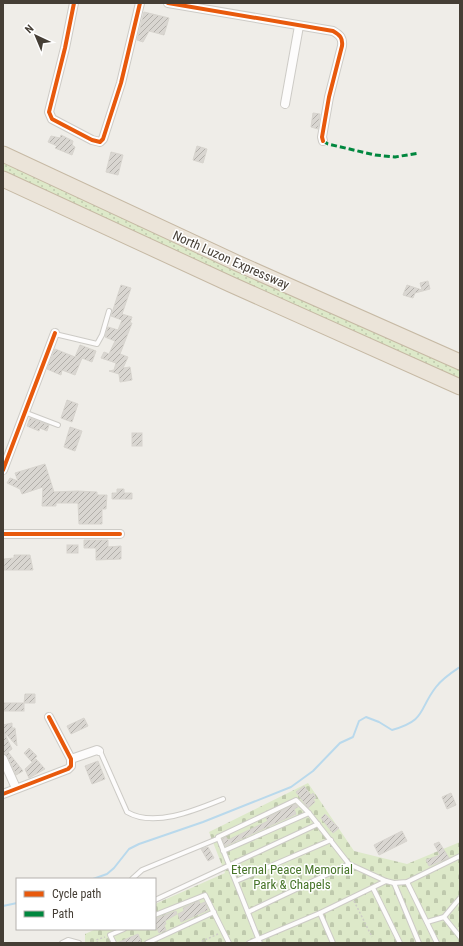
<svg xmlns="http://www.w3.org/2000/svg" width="463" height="946" viewBox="0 0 463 946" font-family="'Roboto Condensed',sans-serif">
  <defs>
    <pattern id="grass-dots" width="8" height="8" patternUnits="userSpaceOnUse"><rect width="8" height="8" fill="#dde9c9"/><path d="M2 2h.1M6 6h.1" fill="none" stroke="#bfc9ad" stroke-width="1.8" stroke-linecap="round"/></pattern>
    <pattern id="cemetery-stones" width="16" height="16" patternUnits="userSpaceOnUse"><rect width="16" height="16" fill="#dde9c9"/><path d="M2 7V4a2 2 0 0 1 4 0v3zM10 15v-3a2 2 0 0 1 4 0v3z" fill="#bfc9ad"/></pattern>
    <pattern id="building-hatch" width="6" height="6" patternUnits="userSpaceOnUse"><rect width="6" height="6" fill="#d9d6d1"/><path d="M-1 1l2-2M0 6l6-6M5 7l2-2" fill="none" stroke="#b2afaa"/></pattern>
  </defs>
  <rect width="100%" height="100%" fill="#efede8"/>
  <polygon fill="url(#grass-dots)" points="3,161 460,367 460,383 3,176"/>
  <polygon fill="url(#cemetery-stones)" points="308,783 354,851 407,864 460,842 460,943 85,943 85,934 96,929 155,929 155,904 225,873 209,832"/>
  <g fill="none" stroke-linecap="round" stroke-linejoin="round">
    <g stroke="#b9d9ec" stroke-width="2">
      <path d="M93 879 107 874 114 868 129 849 139 844 203 822 291 787 313 771 340 743 353 737 359 721 366 717 379 722 392 730C427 720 418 710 436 687 443 678 451 673 460 667"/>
      <polyline points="3,906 17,903"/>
    </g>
  </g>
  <g fill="url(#building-hatch)" stroke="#d7d4ce">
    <polygon points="144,12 169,18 164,35 149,31 143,42 137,40"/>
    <polygon points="313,113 320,114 318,129 311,127"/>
    <polygon points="61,135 73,141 72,145 75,147 72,155 55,148 57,146 48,142 51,136 60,138"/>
    <polygon points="197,146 207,149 203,163 193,160"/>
    <polygon points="111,152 123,155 118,175 106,172"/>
    <polygon points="428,281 430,289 415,293 413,298 403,295 407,285 422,290 420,283"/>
    <polygon points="121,285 131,288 122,314 132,317 130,323 132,323 120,354 128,357 123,368 130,367 132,380 120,382 119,374 109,371 114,370 116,363 101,358 104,352 109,354 115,341 105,337 108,327 118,330 122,320 111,316"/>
    <polygon points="80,345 96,351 92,362 82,358 75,375 62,370 61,375 47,369 55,349 75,357"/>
    <polygon points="67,400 78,404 72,422 61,418"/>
    <polygon points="30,418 49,425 47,431 40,428 39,431 27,426"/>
    <polygon points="70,427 82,431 75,451 64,447"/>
    <rect x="132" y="433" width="10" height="13"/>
    <polygon points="45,464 54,492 77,491 97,492 97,495 107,495 106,509 102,509 102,524 79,524 78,503 56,503 56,506 42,506 43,487 22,494 20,489 7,483 10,478 18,481 15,473"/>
    <polygon points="117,489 124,489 124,493 132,493 132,499 112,499 112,493 117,493"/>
    <polygon points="84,540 108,540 108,547 121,546 121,559 96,560 96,548 84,548"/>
    <rect x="67" y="545" width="11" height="8"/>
    <polygon points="14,555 30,555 33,570 4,570 4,559 14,558"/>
    <polygon points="25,694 35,694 35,703 24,703"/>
    <rect x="4" y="703" width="20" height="8"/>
    <polygon points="84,718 88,726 71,734 67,726"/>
    <polygon points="12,723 12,728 15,728 17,746 4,732 12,749 8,752 23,771 16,775 8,757 3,754 3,725"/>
    <polygon points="29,748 37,756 32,762 24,753"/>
    <polygon points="36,759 45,769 29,778 25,769"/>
    <polygon points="98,761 105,779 92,784 85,766"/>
    <polygon points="304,786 311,795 313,793 316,798 313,799 315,802 308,808 296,792"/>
    <polygon points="451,793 456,805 447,809 442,797"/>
    <polygon points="295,804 298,807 294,809 296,814 225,846 222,839 226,837 228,840 268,821 266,818"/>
    <polygon points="325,814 339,828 333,833 321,818"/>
    <polygon points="402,831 407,841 379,855 374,845"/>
    <polygon points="439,842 449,858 429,866 426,860 440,855 434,844"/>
    <polygon points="208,847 214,858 208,861 201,849"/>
    <polygon points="199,901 200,904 205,902 208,910 181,922 178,914 184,911 183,908"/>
    <polygon points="176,911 177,914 165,921 166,924 164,925 166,930 159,933 155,924 155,919"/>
    <polygon points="138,934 141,941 136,943 117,943"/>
  </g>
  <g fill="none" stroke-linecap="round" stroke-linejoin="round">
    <g stroke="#cdcbc6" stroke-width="6">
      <g id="lane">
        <polyline points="55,334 97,344 102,335 109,311"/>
        <polyline points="24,412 58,425"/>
        <path d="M100 751 127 812C154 828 196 810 223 799"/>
        <polyline points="223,851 309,813"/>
        <polyline points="132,879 142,870 217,839"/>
        <polyline points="236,881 331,840"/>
        <polyline points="407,882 437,943"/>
        <polyline points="394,883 419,943"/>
        <polyline points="373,888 400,943"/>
        <polyline points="155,900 318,824"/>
        <polyline points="248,912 349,864"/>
        <polyline points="320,913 333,943"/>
        <polyline points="155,915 205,895 229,943"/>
        <polyline points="444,917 460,937"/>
        <polyline points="427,922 444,917 460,898"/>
        <polyline points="62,943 68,940 79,943"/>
        <polyline points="114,943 110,935 124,929"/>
        <polyline points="147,943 214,912"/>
        <polyline points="249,943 320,913 386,881"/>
        <polyline points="260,943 218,837 296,800 309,813 349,864 386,881 394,883 407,882 460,856"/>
      </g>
    </g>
    <g stroke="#cdcbc6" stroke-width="10">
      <g id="street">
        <polyline points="74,3 65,48 49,112 52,119 92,140 100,142 103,139 121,83 140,3"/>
        <path d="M168 3 333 31C340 35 343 38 342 46L329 97 322 137 323 141"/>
        <polyline points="285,104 299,26"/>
        <polyline points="3,470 55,333"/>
        <polyline points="3,534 120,534"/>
        <polyline points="3,759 16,788"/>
        <polyline points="71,759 97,750 99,751"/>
        <polyline points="3,794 68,769 71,766 71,759 49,717"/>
      </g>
    </g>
    <g stroke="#c6b9a4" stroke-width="17">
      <g id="highway">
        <polyline points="3,154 239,264 460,362"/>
        <polyline points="3,179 230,284 460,387"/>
      </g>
    </g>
    <g stroke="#cdcbc7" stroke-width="1.5" stroke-dasharray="2 2" stroke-linecap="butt">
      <polyline points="354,901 372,937"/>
      <polyline points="98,943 96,940 105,937"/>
      <polyline points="198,943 218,934"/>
    </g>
    <use href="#lane" stroke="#fdfcfc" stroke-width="4"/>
    <use href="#street" stroke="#fdfcfc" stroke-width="8"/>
    <use href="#highway" stroke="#ebe4d9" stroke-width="15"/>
    <polyline stroke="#00873e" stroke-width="3" stroke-dasharray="6 3" stroke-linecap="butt" points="323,141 328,144 375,155 395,157 419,153"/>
    <g stroke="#fff" stroke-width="6">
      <g id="cycleway">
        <polyline points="74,3 65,48 49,112 52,119 92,140 100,142 103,139 121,83 140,3"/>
        <path d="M168 3 333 31C340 35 343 38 342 46L329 97 322 137 323 141"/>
        <polyline points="3,470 55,333"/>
        <polyline points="3,534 120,534"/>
        <polyline points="3,794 68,769 71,766 71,759 49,717"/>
      </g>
    </g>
    <use href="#cycleway" stroke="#e8590c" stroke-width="4"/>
  </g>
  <g text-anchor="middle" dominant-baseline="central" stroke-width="3" stroke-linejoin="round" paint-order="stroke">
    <g font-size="13" fill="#453e35" stroke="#fff">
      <text transform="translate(231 260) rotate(24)">North Luzon Expressway</text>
    </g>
    <g font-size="13" fill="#48752a" stroke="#fff">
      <text x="292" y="869">Eternal Peace Memorial<tspan x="292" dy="15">Park &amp; Chapels</tspan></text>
    </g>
  </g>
  <rect width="463" height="946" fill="none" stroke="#453e35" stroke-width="8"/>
  <rect x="16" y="878" width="140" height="52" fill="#ffffff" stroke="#b5b2ae"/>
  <rect x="24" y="891" width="20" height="6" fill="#e8590c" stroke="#b5b2ae"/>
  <text x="52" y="898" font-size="12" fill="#453e35">Cycle path</text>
  <rect x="24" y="911" width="20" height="6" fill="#00873e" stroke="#b5b2ae"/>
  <text x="52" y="918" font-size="12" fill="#453e35">Path</text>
  <g transform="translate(36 36) rotate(316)" stroke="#ffffff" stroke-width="3" paint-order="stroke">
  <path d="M0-3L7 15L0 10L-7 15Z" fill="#453e35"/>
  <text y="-6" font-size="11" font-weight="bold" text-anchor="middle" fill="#453e35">N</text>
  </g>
</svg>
